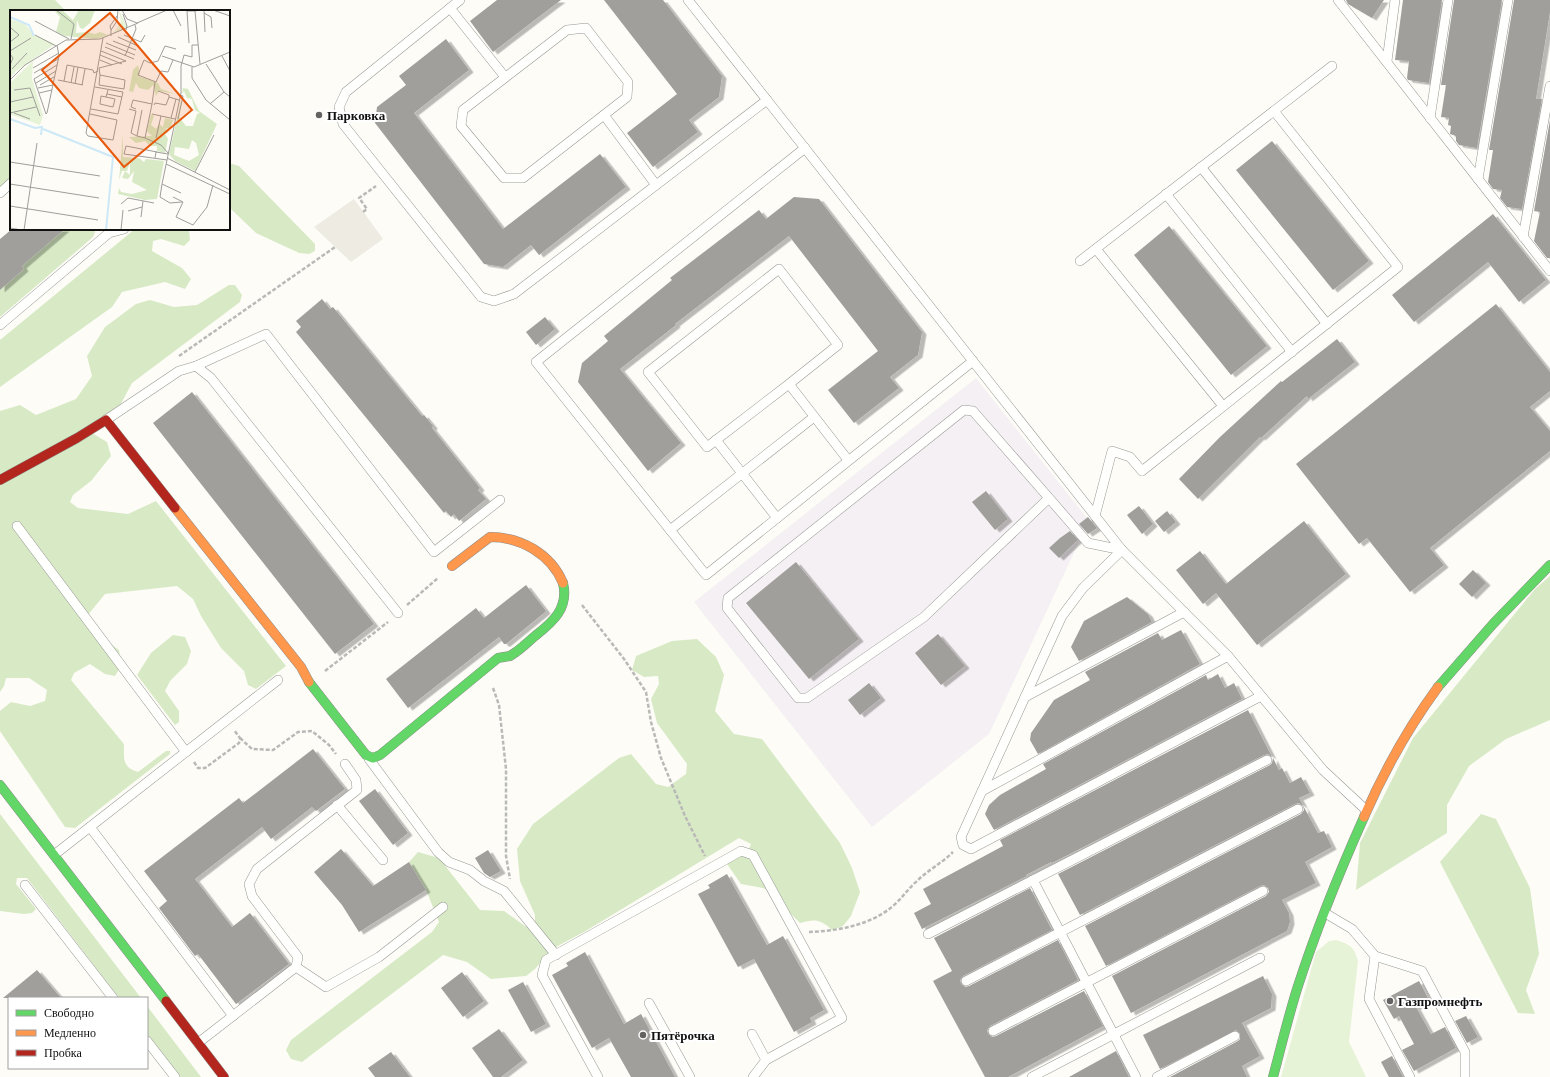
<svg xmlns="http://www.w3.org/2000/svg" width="1550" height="1077" viewBox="0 0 1550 1077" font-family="'Times New Roman',serif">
  <defs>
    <filter id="shadow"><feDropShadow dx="4.5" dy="2.5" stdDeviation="0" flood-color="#0004"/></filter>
  </defs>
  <rect width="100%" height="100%" fill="#fdfcf7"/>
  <polygon fill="#f5f0f3" points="976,378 1087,518 1079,542 989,734 872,827 694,602"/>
  <path fill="#e7f3d7" d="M1337 940C1350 945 1354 946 1358 961L1349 1042 1366 1077H1281L1316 952 1329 941Z"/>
  <g fill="#d8eac5">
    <polygon points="0,0 55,0 66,11 11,11 11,179 0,189"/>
    <polygon points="229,163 239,166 315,244 315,251 309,254 299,253 256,233 231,209 229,207"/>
    <polygon points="65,229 94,229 95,232 93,237 0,317 0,290 24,269 22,266"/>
    <polygon points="135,229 189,229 190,240 184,246 161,239 153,241 152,251 182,268 191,279 185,289 165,282 122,292 112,307 0,387 0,340"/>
    <path d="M229 285H235L242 295 240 302 132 383 117 411 92 433 107 442 111 456 91 481 73 495 70 502 78 508 128 514 156 501 286 666 256 689 248 685 244 671 221 648 201 616 193 599 177 586 105 594 87 616 98 635 119 650 121 666 115 676 105 674 90 664 74 673 71 680 124 744C124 759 122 767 138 772L166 751H170V754L75 828 65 827 0 731V711L11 702 30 706 45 701 47 690 29 678H6L4 686 0 692V411L20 405 36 415 76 399 92 376 87 356 105 327 136 304 150 300 174 307 197 305Z"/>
    <polygon points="1550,576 1550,720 1506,739 1469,766 1447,805 1447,833 1356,890 1360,843 1413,738 1535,589"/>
    <polygon points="173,635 185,637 191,651 187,664 170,681 165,691 179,711 179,722 175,725 137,675 151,653"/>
    <path d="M697 639 716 657 724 675 715 711 734 734 762 739 840 843 852 868 860 892 851 916 843 926 832 930C820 919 815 919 800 923L790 913 780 896 763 888 741 884 727 864 733 856 747 854 751 844 739 838 584 932 552 949 535 969 526 976 491 979 467 962 443 955 302 1062 291 1059 286 1050 291 1040 432 932 439 922 426 890 409 862 418 852 439 858 480 910 504 911 525 926 535 927V915L520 881 517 849 533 824 619 758 631 754 656 784 668 787 686 774 687 764 657 723 651 699 659 684 658 676 644 677 632 670 636 656 672 641Z"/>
    <polygon points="0,814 141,998 119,998 27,878 17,878 16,884 36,909 32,913 24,914 0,911"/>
    <polygon points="1481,814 1496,819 1530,888 1539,954 1526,990 1535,1014 1518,1013 1440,862"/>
    <polygon points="147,1006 201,1077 180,1077 147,1034"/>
  </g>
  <polygon fill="#edebe2" points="354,199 383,239 351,262 314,227"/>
  <g fill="#a19f9c" filter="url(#shadow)">
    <polygon points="497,0 561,0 493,52 470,21"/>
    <polygon points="604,0 663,0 722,76 719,97 689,120 698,132 653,167 627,133 677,94"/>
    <polygon points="1346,0 1384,0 1372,18 1348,4"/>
    <polygon points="1403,0 1442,0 1429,83 1408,80 1407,78 1409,61 1395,60"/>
    <polygon points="1454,0 1502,0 1477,148 1459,145 1456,141 1456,136 1450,134 1451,126 1448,125 1449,118 1441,117 1446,85 1441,85"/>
    <polygon points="1514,0 1550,0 1550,12 1536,99 1542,99 1522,209 1507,207 1500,198 1502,190 1493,189 1488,182 1493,150 1489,150"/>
    <polygon points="446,39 469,70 414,113 503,229 600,154 626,187 539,255 531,245 503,267 484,264 375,123 377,107 406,85 399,76"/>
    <polygon points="1550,120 1550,258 1547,258 1534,241 1540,212 1534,211"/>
    <polygon points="1272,141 1369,261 1333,290 1236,170"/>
    <polygon points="794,197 819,199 922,332 918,355 890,377 899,388 854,423 828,390 878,351 789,236 675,324 676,325 620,369 681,443 648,471 578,382 582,363 608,341 604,336 672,280 670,278 759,210 766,219"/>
    <polygon points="1493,214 1546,280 1519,302 1488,262 1414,322 1392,295"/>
    <polygon points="1169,226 1267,346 1231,375 1134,255"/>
    <polygon points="12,229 65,229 22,266 24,269 0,290 0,239"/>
    <polygon points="322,299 330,309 333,307 422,416 424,415 433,426 432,428 480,488 478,490 486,499 459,521 454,514 451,517 446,511 444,513 296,332 301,327 296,321"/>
    <polygon points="1496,304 1550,372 1550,391 1530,407 1550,431 1550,451 1430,548 1444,565 1410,592 1367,538 1359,544 1296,464"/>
    <polygon points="545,317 555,329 536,345 526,332"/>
    <polygon points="1337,339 1355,362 1308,399 1307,396 1261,438 1260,437 1198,499 1179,479 1220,437 1281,381 1282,382"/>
    <polygon points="192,392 374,624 335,654 153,423"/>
    <polygon points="986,491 1008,519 995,530 972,502"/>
    <polygon points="1139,506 1153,524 1142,534 1127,515"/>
    <polygon points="1167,511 1176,522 1164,532 1155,521"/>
    <polygon points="1088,517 1097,528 1088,534 1079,524"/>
    <polygon points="1304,521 1346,574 1257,645 1216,593 1203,604 1176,570 1200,551 1226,584"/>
    <polygon points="1070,531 1078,540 1059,558 1049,548 1060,538"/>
    <polygon points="796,562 859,639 809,679 746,603"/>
    <polygon points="1473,570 1486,583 1472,597 1459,584"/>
    <polygon points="526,585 546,611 544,613 506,644 504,644 499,637 408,708 386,679 476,608 484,618"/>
    <polygon points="1127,597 1148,614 1152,622 1079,661 1071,647 1084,621"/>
    <polygon points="1181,630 1200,664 1038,754 1030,740 1031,733 1054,700 1090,680 1085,672 1158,633 1162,640"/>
    <polygon points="938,634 965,666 941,685 915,653"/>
    <polygon points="1218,674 1225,688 1234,683 1242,699 994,830 985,814 989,805 1000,795 1046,769 1043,764 1206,675 1208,680"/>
    <polygon points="869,683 881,698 860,715 848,700"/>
    <polygon points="1248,710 1272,757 1268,754 1264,755 1052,863 1051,862 1026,875 1027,876 922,929 914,913 931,904 923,889 1003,846 1000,840"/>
    <polygon points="313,749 345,789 316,811 312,807 271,839 262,827 195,879 232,927 250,913 289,964 236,1004 198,954 195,956 159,908 167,901 144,871 239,798 243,803"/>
    <polygon points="1273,758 1279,770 1282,768 1290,783 1301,777 1310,793 1299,798 1318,833 1324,831 1332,847 1305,862 1316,883 1282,900 1289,913 1290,922 1287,931 1131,1013 1112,976 1266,896 1269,892 1268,888 1264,885 1260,886 1106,966 1085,926 1301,814 1304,810 1303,806 1299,803 1295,804 1080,915 1058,874 1270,765 1272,763"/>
    <polygon points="375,789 408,833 393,845 359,801"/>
    <polygon points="341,849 373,886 409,862 426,890 359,932 342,905 314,872"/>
    <polygon points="488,850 501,871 490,877 484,873 475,858"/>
    <polygon points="727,874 767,945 783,936 824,1010 810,1018 812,1022 794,1032 754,959 738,967 698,894 710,888 708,885"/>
    <polygon points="1030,888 1052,930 963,976 960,980 961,984 965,987 969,986 1058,940 1078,980 990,1026 987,1030 988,1034 992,1037 996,1036 1084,991 1103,1026 1008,1077 985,1077 933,981 952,971 934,938"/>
    <polygon points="585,952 624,1024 641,1014 675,1077 631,1077 609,1038 592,1048 552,975 568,966 566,963"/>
    <polygon points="37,970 61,998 3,998"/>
    <polygon points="462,972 484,1001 463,1017 441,988"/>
    <polygon points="1263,976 1272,994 1271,1008 1242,1023 1260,1056 1242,1066 1247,1077 1170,1077 1238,1041 1240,1039 1240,1034 1236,1030 1160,1069 1143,1035"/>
    <polygon points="1419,981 1429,1000 1416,1007 1431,1034 1445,1027 1456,1048 1414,1071 1402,1050 1414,1044 1399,1016 1394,1019 1383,1000"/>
    <polygon points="523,982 546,1024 531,1032 508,990"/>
    <polygon points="1466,1016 1478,1037 1467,1043 1455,1021"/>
    <polygon points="499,1029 523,1060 501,1077 493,1077 472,1048"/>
    <polygon points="1116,1051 1129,1077 1069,1077"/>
    <polygon points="391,1052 410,1077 375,1077 368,1068"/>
    <polygon points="1392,1056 1403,1077 1389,1077 1381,1062"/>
  </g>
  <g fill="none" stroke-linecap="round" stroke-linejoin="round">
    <g stroke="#979795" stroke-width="10">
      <g id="lane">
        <polyline points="460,0 346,92 339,107 343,124 481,297 494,301 514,294 767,100"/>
        <polyline points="688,0 1122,550 1228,656 1323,770 1366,810"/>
        <polyline points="1338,0 1550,271"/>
        <polyline points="450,8 505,77"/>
        <polygon points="586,28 628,82 627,97 523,178 504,178 461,126 463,110 567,30"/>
        <polyline points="1387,61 1395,0"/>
        <polyline points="604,115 656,185"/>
        <polyline points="1430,118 1448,0"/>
        <polyline points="805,148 536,362 706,575 973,361"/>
        <polyline points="1201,167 1327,324"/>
        <polyline points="1478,179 1508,0"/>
        <polyline points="0,193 11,183"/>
        <polyline points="1166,194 1292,352"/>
        <polyline points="1523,237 1550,86"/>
        <polyline points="1096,249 1223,406"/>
        <polyline points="1080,261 1332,66"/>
        <polyline points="0,325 109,233 124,229"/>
        <polyline points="196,366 266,334 434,552 500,500"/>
        <polyline points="789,384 707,447 648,372 779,269 838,345 789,384 848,460"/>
        <polyline points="106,420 179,371 196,366 211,378 398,613"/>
        <polyline points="716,440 777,518"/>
        <polyline points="1049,498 973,411 964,410 728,598 727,608 798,698 807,698 924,617 1049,498 1088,543 1122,550 1083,588 1062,616 961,837 963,845 971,849 1261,696"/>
        <polyline points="1095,516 1112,451 1130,457 1142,471 1398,267 1274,111"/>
        <polyline points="17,526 186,752"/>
        <polyline points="670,530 814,417"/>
        <polyline points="1025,697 1184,612"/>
        <polyline points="369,759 438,852 449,862 470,870 484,881 504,891 556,955"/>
        <polyline points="982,791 1228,656"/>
        <polyline points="337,805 383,860"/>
        <polyline points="90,827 233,1016"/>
        <polyline points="54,855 278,680"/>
        <polyline points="1033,880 1136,1077"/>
        <polyline points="25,885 113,998"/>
        <polyline points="1325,913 1352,929 1375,956 1369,999 1410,1077"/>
        <polyline points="928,934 1267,760"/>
        <polyline points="1375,956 1422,971 1465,1052 1465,1077"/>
        <polyline points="296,967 326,987 379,957 443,907"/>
        <polyline points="966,981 1298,809"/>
        <polyline points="649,1003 690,1077"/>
        <polyline points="993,1031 1263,891"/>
        <polyline points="752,1034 766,1060"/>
        <polyline points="147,1041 175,1077"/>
        <polyline points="198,1043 296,967 298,957 252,896 249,884 257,869 357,790 356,780 345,764"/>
        <polyline points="598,1077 542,975 546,960 741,851 753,855 842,1018 766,1060 753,1077"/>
        <polyline points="1032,1077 1260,958"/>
        <polyline points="1157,1077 1235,1036"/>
      </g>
    </g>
    <g stroke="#8e8d8b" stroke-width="10">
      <g id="fast">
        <path d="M309 682 366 755 373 758 380 755 498 658 510 656 516 652C523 647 529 641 535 636 553 622 569 608 563 583"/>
        <polyline points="1438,687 1493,624 1550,565"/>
        <polyline points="0,785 166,1001"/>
        <path d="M1273 1077C1281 1047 1288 1018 1297 989 1316 930 1339 873 1364 817"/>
      </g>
    </g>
    <g stroke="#8e8d8b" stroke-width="10">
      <g id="slow">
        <polyline points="175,508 301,667 309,682"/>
        <path d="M452 566 490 537C521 537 551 554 563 583"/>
        <path d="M1364 817C1384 771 1408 728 1438 687"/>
      </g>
    </g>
    <g stroke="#8e8d8b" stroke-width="10">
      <g id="jam">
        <polyline points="0,480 77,438 106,420 175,508"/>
        <polyline points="166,1001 224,1077"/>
      </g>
    </g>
    <g stroke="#b9b9b8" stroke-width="2.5" stroke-dasharray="4 2" stroke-linecap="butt">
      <polyline points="363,212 367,209 359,198 376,186"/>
      <polyline points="179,356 335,247"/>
      <polyline points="407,605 438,578"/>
      <polyline points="582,605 624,659 646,692 651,722 661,758 685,816 705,856"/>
      <polyline points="325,671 388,622"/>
      <polyline points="493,688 499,705 506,769 506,856 510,879"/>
      <polyline points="240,738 252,749 273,750 298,732 312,731 329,745 336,754"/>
      <polyline points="194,762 198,768 205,768 239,743 240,738 234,730"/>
      <path d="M809 932C838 931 871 925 893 906 902 898 908 889 917 881 928 870 942 863 953 852"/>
    </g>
    <use href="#lane" stroke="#fffffe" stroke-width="9"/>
    <use href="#fast" stroke="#63d668" stroke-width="9"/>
    <use href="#slow" stroke="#ff974d" stroke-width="9"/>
    <use href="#jam" stroke="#b3261e" stroke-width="9"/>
  </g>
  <g fill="#646362" stroke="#fff" stroke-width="1.5">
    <circle cx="319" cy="115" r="4"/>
    <circle cx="1390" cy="1001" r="4"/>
    <circle cx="643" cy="1035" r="4"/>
  </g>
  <g text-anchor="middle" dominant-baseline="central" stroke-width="4" stroke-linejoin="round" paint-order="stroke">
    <g font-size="13" font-weight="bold" fill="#111" stroke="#fff" text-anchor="start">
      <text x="327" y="115">Парковка</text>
      <text x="1398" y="1001">Газпромнефть</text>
      <text x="651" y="1035">Пятёрочка</text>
    </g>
  </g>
  <g transform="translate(10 10)">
    <rect width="220" height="220" fill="#fdfcf7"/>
    <path d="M109 0 117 17 103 24 111 12ZM0 9 15 14 23 24 45 34 6 61 0 69ZM23 51 22 69 33 105 30 115 0 104V73Z" fill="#e7f3d7"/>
    <path d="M44 0H52L63 10 69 0H85L80 13 73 19 70 18 67 10 66 23 77 22 85 24 90 22 98 25 86 29 55 26 46 22 50 7ZM128 55 130 64 128 66 148 73 151 79 165 84 149 81 146 86 143 75 138 80 129 78 126 73 123 82 119 81 123 60ZM173 78 178 79 189 101 207 114 185 161 165 151 159 144 172 86 169 107 176 116H183L187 104 190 103 185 100 182 89 177 88 174 81 172 84ZM182 130 186 133 189 145 179 151 164 145 165 137 179 139ZM141 104 144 106 141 115 146 119 149 114 153 117 155 108 163 110 160 119 155 118 159 122 155 124 158 129 155 143 147 141V136H140L135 131 126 133 119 127 142 126 137 121ZM113 124V147L129 148 134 152 136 149 154 151 147 189 135 190 108 184 109 178 111 182 122 184 137 180 122 172 124 161 118 169 112 168 115 161 120 165V153L117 161H112L109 170Z" fill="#d8eac5" fill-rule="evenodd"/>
    <path fill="none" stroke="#cde8f7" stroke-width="2" d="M0 7 19 15 24 26M0 109 25 118 32 117 31 125M33 119 103 147 96 220"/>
    <path fill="none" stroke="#9f9e9b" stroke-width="1" d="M46 0 64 14 61 29M112 0 117 9 127 13 157 0M163 0 171 16M190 0 185 1 190 54M194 0 195 22M203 0 220 6M194 3 201 7 202 18M113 4 117 16 116 20M25 11 59 29M0 19 1 18 9 25 0 32M101 20 100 16 107 6M25 25 46 36M114 25 131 32 135 25M101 26V20L107 11 108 0M108 27 128 36M103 31 126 40M96 33 125 45M179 33 177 1H185M95 37 124 49M0 41 21 28M0 44 3 48 0 55M90 45 112 54M115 46 126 19 125 15M152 46 184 57 220 42M212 46 220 61M90 50 102 55M163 50 158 62 151 61 146 72 128 65 134 50 140 53 148 51 155 36 166 39M196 54 214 82 220 87M47 55 24 69 36 104 37 103 49 46 47 35M182 57V68L196 90 220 110M23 58 49 43M2 59 17 43M24 63 48 49M90 65 89 75 114 79 115 70 90 65 89 58 116 51 91 41M0 70 15 55 56 30 90 29 128 13M48 70 73 75M54 71 57 55 83 60 84 63 88 61M26 73 46 61M61 73 64 57M65 74 68 57M30 75 44 67M72 75 75 59M28 78 43 75M4 80 20 78 30 106M148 81 159 85V87M29 83 42 80M97 84 112 87M96 87 105 89 103 97 90 94 91 86 96 87 98 80M0 92 23 87M142 94 145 72M200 94 214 82M144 95 145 93 156 95 159 87 169 90M81 99 108 104 113 82 85 77M119 99 126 101 121 123 127 126M126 99 121 97 123 90 142 94 135 128 151 135 158 143M132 100 127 126 135 128M0 103 26 97M4 103 20 109M80 104 107 110 103 130 78 126 76 123 93 28M142 104 165 109M161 108 166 89M168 109 173 86 170 85M146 128 151 106M147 142 116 136 114 144 157 150M145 148 146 142 158 144M157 148 220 180M0 152 90 166M156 154 220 184M185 162 204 125M0 174 89 188M152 174 171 83V56L174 45 182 47V35H188M171 183 152 174 150 187 160 193 172 192M163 187 173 192 166 207 183 215 197 197 203 175M111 194 118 188 144 193M0 196 88 210M118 201 132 197M131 207 133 191M0 218 12 220M14 220 27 133M111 220 113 200"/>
    <path fill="#e8590c" fill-opacity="0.15" stroke="#e8590c" stroke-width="2" d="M100 3 182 100 114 157 32 60Z"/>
    <rect width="220" height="220" fill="none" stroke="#111" stroke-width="2"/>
  </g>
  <rect x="8" y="997" width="140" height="72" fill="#ffffff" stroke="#a0a0a0"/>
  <rect x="16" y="1010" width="20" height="6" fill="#63d668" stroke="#a0a0a0"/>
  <text x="44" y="1017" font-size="12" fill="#111111">Свободно</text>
  <rect x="16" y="1030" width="20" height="6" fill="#ff974d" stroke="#a0a0a0"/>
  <text x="44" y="1037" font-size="12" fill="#111111">Медленно</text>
  <rect x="16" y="1050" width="20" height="6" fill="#b3261e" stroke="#a0a0a0"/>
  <text x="44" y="1057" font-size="12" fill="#111111">Пробка</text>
</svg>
